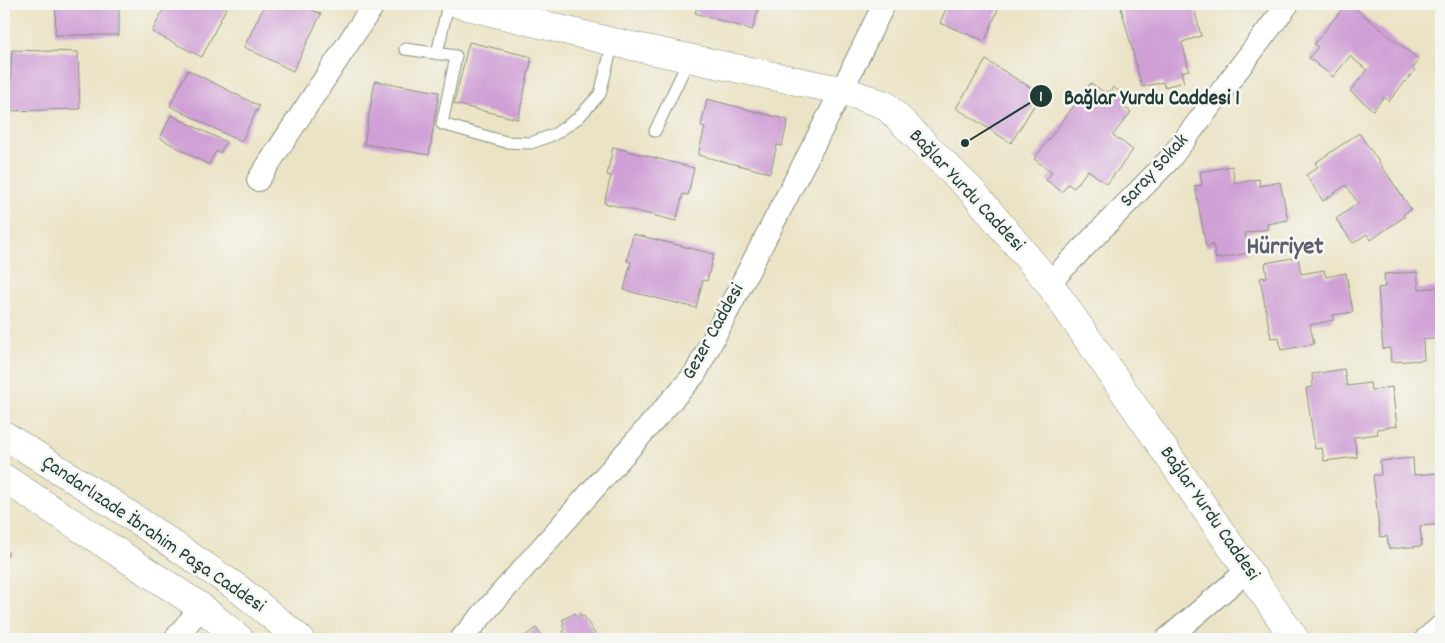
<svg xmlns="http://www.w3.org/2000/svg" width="1445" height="643" viewBox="0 0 1445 643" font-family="Dekko,sans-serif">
  <rect width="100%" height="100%" fill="#f6f6f2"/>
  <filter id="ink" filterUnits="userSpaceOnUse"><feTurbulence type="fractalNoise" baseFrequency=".02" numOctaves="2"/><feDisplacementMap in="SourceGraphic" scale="10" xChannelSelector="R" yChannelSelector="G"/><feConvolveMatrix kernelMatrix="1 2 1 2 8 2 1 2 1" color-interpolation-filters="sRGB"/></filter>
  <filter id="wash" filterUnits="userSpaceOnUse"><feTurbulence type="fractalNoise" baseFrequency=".0096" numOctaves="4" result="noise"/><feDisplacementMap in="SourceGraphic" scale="20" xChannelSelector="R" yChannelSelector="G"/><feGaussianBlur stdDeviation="1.12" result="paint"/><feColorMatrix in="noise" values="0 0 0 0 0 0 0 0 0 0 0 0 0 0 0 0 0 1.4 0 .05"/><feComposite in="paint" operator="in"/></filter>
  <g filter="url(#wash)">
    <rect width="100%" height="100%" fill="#ebe3c5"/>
    <g id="blocks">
      <g fill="#cf9fd5">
        <polygon points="56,4 119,4 119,35 55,35"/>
        <polygon points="166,4 228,4 202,57 152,32"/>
        <polygon points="265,4 299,4 321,14 293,71 244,47"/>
        <polygon points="698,4 760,4 752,30 695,13"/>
        <polygon points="948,4 1000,4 985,41 940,23"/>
        <polygon points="1120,4 1193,4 1201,36 1182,42 1189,70 1181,72 1184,82 1164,87 1163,82 1142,87"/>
        <polygon points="1346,4 1350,4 1419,60 1413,68 1415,70 1389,101 1384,97 1373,110 1350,91 1367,70 1350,56 1333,77 1309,58 1318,47 1314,44"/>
        <polygon points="469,42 532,57 518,119 454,104"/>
        <polygon points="12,50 78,52 80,109 9,111"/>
        <polygon points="986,60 1041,94 1011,143 956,108"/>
        <polygon points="188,70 259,106 241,142 170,106"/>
        <polygon points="375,81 439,92 429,155 364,144"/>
        <polygon points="1091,83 1108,95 1113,87 1130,99 1124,107 1131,112 1113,135 1133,150 1107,184 1088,170 1074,188 1068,184 1062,192 1046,180 1052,172 1034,159"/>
        <polygon points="707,99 788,120 782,146 777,145 770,173 698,155 705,127 701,126"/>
        <polygon points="171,115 226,142 220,153 216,151 209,165 160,138"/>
        <polygon points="1359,133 1411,209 1403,215 1404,217 1371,240 1367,234 1353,243 1336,219 1358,203 1346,185 1323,201 1306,175 1318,167 1315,163"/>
        <polygon points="613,147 694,168 688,195 683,194 676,221 604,203 611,176 607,175"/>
        <polygon points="1232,166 1235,183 1259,179 1260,186 1280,182 1288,220 1267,224 1268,229 1245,233 1249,253 1216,259 1213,245 1206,247 1195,186 1202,185 1200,172"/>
        <polygon points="633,234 714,254 707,281 703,280 696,308 624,290 631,262 627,261"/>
        <polygon points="1298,257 1301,274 1324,270 1326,277 1346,273 1353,312 1333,315 1334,320 1310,325 1314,344 1281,350 1279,337 1271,338 1260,278 1267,277 1265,263"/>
        <polygon points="1417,272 1419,289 1441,287 1441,338 1423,340 1424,360 1391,362 1390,348 1383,349 1378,288 1385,287 1384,274"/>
        <polygon points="1344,369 1347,386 1370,383 1371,390 1392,387 1397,426 1377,429 1378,434 1354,437 1357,457 1324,461 1322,448 1315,449 1306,388 1313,387 1312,374"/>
        <polygon points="1413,458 1414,475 1438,473 1439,480 1441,480 1441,524 1420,526 1422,546 1389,549 1387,536 1380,537 1373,475 1381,475 1380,461"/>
        <polygon points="4,549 9,553 4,562"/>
        <polygon points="579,612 582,617 584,616 598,639 568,639 563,631 565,630 562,625 564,623 562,620 575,613 576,615"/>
        <polygon points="536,628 544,639 521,639"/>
      </g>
    </g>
  </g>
  <g filter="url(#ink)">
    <use href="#blocks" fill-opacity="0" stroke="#85907c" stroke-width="1"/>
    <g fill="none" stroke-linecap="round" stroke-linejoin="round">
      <g stroke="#85907c" stroke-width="13">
        <g id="lane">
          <polyline points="405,49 456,56 442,124 506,142 531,143 555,134 578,118 600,94 613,42"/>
          <polyline points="437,54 448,4"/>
          <polyline points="655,131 689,59"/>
        </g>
      </g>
      <g stroke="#85907c" stroke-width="24">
        <g id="street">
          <polyline points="258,180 374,4"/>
          <polyline points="1049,283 1169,160 1288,4"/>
          <polyline points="175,639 201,607"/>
          <polyline points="461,639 695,374 842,90 884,4"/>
          <polyline points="1167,639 1248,570"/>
          <polyline points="1426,639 1441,626"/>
        </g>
      </g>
      <g stroke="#85907c" stroke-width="29">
        <g id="secondary">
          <polyline points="459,4 613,42 820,86 842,90 885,105 973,192 1049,283 1295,639"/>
          <polyline points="4,435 113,504 239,589 300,639"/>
          <polyline points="4,478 201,607 240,639"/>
        </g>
      </g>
      <use href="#lane" stroke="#fff" stroke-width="11"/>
      <use href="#street" stroke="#fff" stroke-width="22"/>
      <use href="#secondary" stroke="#fff" stroke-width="28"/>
    </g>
  </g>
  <g text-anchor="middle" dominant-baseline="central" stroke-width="5" stroke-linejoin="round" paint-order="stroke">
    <g font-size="20" fill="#1f3d34" stroke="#f6f6f2">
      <text transform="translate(1155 171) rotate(-48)">Saray Sokak</text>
      <text transform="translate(966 191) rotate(47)">Bağlar Yurdu Caddesi</text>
      <text transform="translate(714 332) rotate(-61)">Gezer Caddesi</text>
      <text transform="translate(1209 514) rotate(55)">Bağlar Yurdu Caddesi</text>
      <text transform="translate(153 535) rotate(34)">Çandarlızade İbrahim Paşa Caddesi</text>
    </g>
    <g font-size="25" font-weight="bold" fill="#5d5f6c" stroke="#f6f6f2">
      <text x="1285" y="248">Hürriyet</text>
    </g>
  </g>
  <path fill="none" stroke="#1f3d34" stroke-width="2" d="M965 143L1041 96"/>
  <g fill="#1f3d34" stroke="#f6f6f2" stroke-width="2">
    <circle cx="965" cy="143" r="5"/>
    <circle cx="1041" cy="96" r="12"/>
  </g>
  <g font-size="15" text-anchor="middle" font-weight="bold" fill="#fff">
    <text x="1041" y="101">1</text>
  </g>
  <g font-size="21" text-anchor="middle" font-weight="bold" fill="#1f3d34" stroke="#f6f6f2" stroke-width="5" stroke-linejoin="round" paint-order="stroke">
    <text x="1152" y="104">Bağlar Yurdu Caddesi 1</text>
  </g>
  <rect width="1445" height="643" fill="none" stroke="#f6f6f2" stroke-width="20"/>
</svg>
